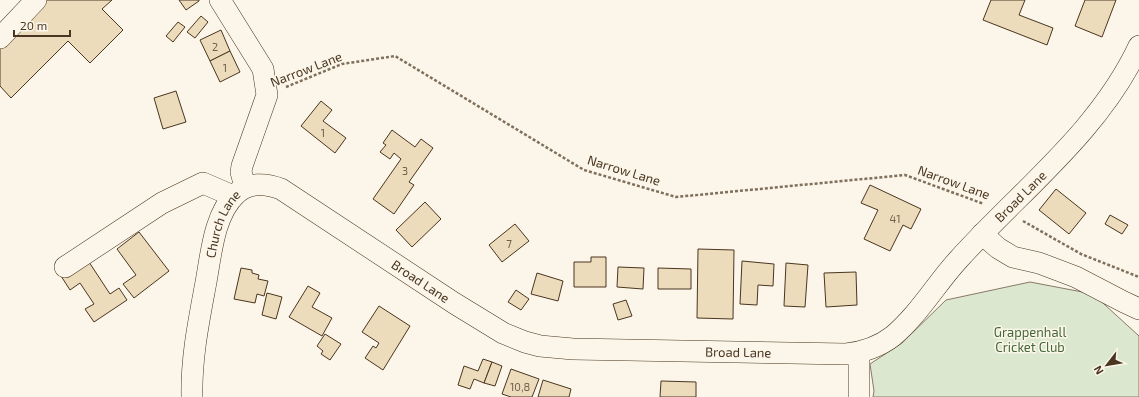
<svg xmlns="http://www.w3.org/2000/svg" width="1139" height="397" viewBox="0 0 1139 397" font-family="'Exo 2',sans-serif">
  <rect width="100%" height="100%" fill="#fbf6e9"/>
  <polygon fill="#dce7d0" stroke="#887966" points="1030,282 1093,294 1139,336 1139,397 873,397 874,391 870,364 902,343 946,300"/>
  <g fill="#ecdcbc" stroke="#4a3520">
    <polygon points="42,0 112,0 102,9 123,30 90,63 68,41 11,98 0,86 0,42"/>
    <polygon points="179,0 199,0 199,1 186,10"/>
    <polygon points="991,0 1025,0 1019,15 1053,28 1047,45 983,20"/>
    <polygon points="1085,0 1116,0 1102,37 1075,26"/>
    <polygon points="201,16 208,22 195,38 187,32"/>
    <polygon points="178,22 185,27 173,42 166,36"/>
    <polygon points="221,30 230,51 210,61 200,40"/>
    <polygon points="230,51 240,72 220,82 210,61"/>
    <polygon points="176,91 186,122 163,129 154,98"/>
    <polygon points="321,101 332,110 323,121 346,138 335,153 301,126"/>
    <polygon points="392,130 415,147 421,139 433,148 409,182 414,185 394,214 373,199 401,159 394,153 390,159 380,152 386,145 383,143"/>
    <polygon points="870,185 921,209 911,229 903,225 890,251 864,239 878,210 861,203"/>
    <polygon points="1056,189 1086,213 1069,234 1039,210"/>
    <polygon points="425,202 441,219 412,247 396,230"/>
    <polygon points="1110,215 1128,225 1122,234 1105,224"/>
    <polygon points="515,224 529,241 502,262 489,245"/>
    <polygon points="139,232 169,271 134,298 123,284 136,275 117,249"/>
    <polygon points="698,249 734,250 733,319 697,318"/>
    <polygon points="591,257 606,257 606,287 574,287 574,262 591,262"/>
    <polygon points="87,259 110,294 119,288 127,300 94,322 85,309 94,304 80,283 70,290 61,276"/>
    <polygon points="742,261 774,264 773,286 758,285 757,305 740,304"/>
    <polygon points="786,263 808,265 805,307 784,306"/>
    <polygon points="618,267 644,268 643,289 617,287"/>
    <polygon points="241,268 252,270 252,273 259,275 258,279 268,281 264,296 257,294 255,303 234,299"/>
    <polygon points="658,268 691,269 691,289 658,289"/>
    <polygon points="856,272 857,305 826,307 824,273"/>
    <polygon points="537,273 563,281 558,301 531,294"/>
    <polygon points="308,286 320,293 312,307 332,318 322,336 289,317"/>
    <polygon points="516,290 529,299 521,310 508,302"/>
    <polygon points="267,293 282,297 276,319 262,315"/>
    <polygon points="626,300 632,316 618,320 613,304"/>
    <polygon points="379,306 410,326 383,370 365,358 373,346 376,348 379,343 362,332"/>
    <polygon points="325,334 341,344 330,360 321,354 323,351 317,346"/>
    <polygon points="483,359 492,362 484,383 474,379 470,389 458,385 464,366 478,371"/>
    <polygon points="492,362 502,366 495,386 484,383"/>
    <polygon points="511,369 539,379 532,397 511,397 502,394"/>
    <polygon points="543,380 571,389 569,397 538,397"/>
    <polygon points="661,381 696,382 696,397 660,397"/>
  </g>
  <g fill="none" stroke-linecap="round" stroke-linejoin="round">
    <g stroke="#4a3520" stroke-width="22">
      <g id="minor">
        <polyline points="220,0 263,69 267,95 242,166 241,172 245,187"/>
        <polyline points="0,38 36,0"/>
        <polyline points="982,234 998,248 1013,257 1039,263 1076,277 1124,302 1139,309"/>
        <polyline points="65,267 162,203 203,183 233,196"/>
        <polyline points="859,353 859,397"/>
        <path id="s1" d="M192 397C191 358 199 320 206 282 211 255 214 214 236 194 248 182 266 183 281 189L454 303 503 333 525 342 540 346 573 349 846 354C864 352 879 347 893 336 919 314 936 284 958 260 1020 191 1099 132 1139 46"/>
      </g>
    </g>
    <g stroke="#7f6f5c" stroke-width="2.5" stroke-dasharray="3 2" stroke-linecap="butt">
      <polyline points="286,87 342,64 395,56 584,170 676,197 905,175 984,204"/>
      <polyline points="1023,221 1081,254 1139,277"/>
    </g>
    <use href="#minor" stroke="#fbf6e9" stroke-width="21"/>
  </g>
  <g text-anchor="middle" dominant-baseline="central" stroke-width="3" stroke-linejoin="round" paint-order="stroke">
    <g font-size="11" fill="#725f47">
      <text x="215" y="46">2</text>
      <text x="225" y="67">1</text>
      <text x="323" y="132">1</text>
      <text x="405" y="170">3</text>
      <text x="895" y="218">41</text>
      <text x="509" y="243">7</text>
      <text x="520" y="386">10,8</text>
    </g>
    <g font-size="13" fill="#4a3520" stroke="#fbf6e9">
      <text transform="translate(306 69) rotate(-21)">Narrow Lane</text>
      <text transform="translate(624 170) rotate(17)">Narrow Lane</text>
      <text transform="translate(954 182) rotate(20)">Narrow Lane</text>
      <text stroke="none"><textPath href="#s1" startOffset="1109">Broad Lane</textPath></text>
      <text stroke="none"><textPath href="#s1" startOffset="177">Church Lane</textPath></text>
      <text stroke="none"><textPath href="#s1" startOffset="426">Broad Lane</textPath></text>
      <text stroke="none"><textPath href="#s1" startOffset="761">Broad Lane</textPath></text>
    </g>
    <g font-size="13" fill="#436837" stroke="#fbf6e9">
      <text x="1030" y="332">Grappenhall<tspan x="1030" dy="15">Cricket Club</tspan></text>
    </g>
  </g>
  <g transform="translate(1107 365) rotate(239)" stroke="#fbf6e9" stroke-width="3" paint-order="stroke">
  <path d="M0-3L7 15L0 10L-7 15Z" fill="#4a3520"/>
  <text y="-6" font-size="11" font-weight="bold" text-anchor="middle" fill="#4a3520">N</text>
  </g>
  <path d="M14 30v6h56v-6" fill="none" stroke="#4a3520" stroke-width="2"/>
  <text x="20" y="30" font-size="12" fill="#4a3520" stroke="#fbf6e9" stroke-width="3" paint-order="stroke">20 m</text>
</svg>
